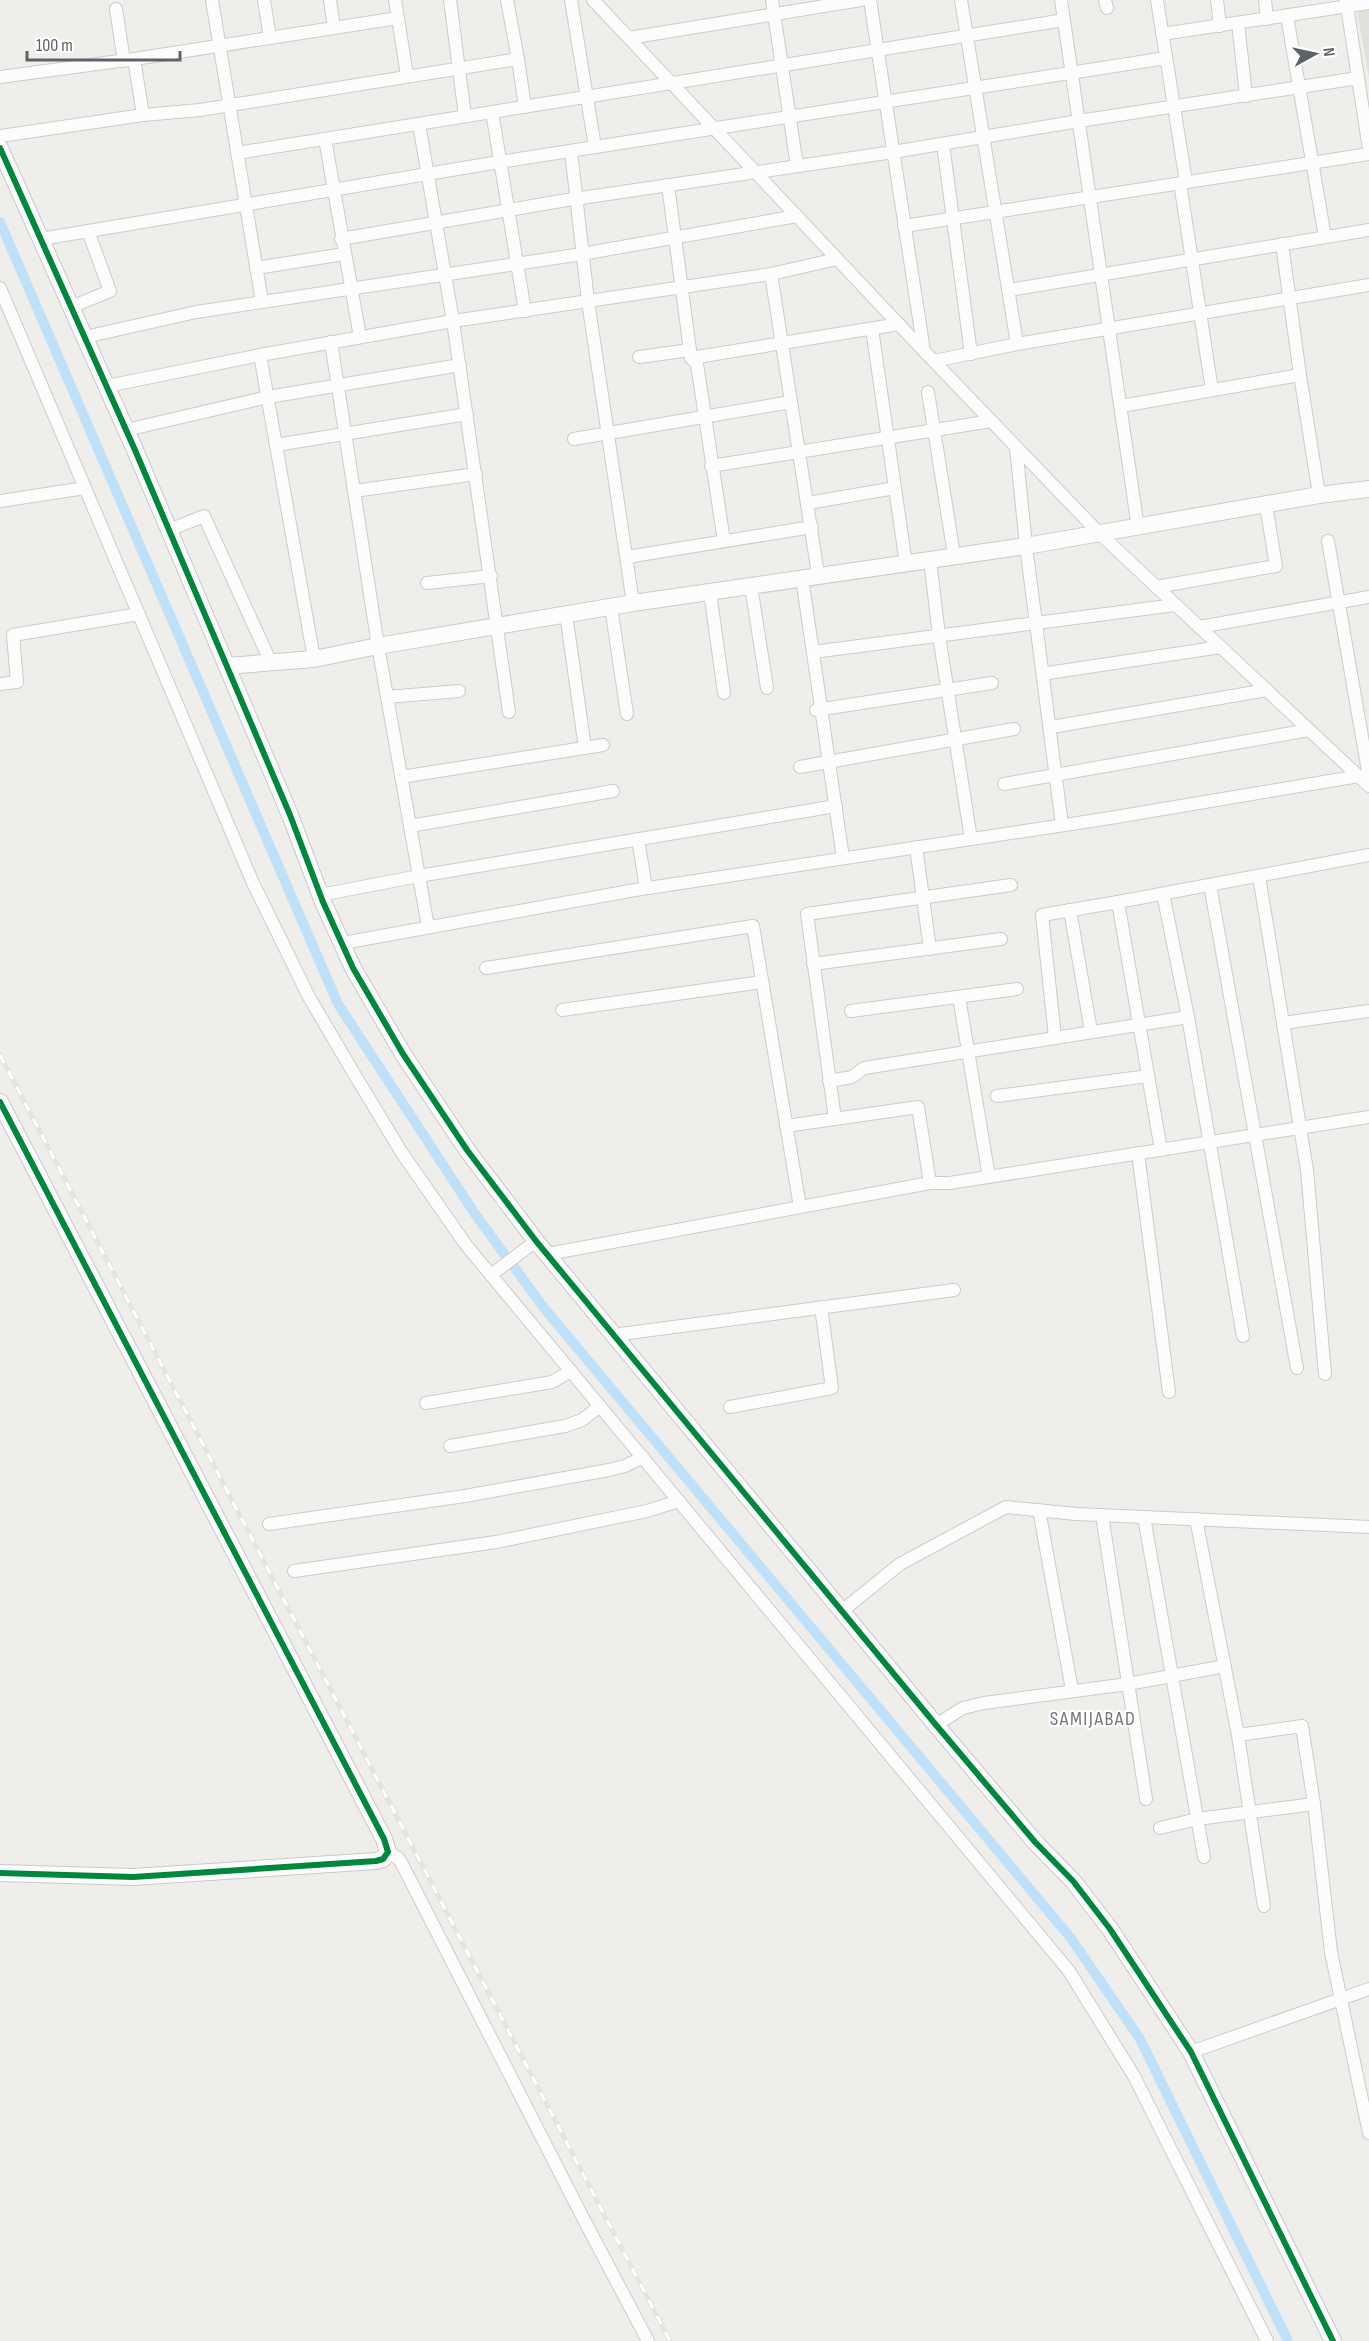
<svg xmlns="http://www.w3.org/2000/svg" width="1369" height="2341" viewBox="0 0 1369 2341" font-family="'Sofia Sans Condensed',sans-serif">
  <rect width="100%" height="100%" fill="#efeeea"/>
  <polygon fill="#e2e0da" points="1355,0 1369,0 1369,77"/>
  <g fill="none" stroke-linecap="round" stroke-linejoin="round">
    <polyline stroke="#bfe0f9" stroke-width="10" points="0,222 338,1004 475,1214 544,1308 1070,1937 1140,2039 1288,2341"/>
    <g stroke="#cbcccc" stroke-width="14">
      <g id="street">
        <polyline points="212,0 262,302"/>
        <polyline points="264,0 270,38"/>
        <polyline points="330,0 334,28"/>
        <polyline points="450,0 465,116"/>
        <polyline points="571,0 595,147"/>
        <polyline points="593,0 924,351 1098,532 1369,786"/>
        <polyline points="772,0 797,166"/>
        <polyline points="870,0 924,351"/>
        <polyline points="961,0 1017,344"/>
        <polyline points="1061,0 1138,528"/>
        <polyline points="1105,0 1107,8"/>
        <polyline points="1157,0 1186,182"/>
        <polyline points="1217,0 1220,26"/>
        <polyline points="1265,0 1267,19"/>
        <polyline points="1346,0 1369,149"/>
        <polyline points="116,9 124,61"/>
        <polyline points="1287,16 1325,237"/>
        <polyline points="398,18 407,76"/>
        <polyline points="1238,23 1246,96"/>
        <polyline points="1162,34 1369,3"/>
        <polyline points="629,38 861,0"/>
        <polyline points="134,59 143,115"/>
        <polyline points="518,59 525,107"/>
        <polyline points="0,77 134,59 398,18 395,0"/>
        <polyline points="492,112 525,311"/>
        <polyline points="419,124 453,321 509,712"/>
        <polyline points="0,136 143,115 200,110 518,59 507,0"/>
        <polyline points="325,139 360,337"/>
        <polyline points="943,144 971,354"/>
        <polyline points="571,151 588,301 633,603"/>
        <polyline points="237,153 1064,20"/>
        <polyline points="1180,183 1212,390"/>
        <polyline points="668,185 690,350 691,358 697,364 724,541"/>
        <polyline points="904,226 1369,154"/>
        <polyline points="41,239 499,162 1166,58"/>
        <polyline points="341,239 561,201 893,152 1079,121 1358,78"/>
        <polyline points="1282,244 1300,375 1319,495"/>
        <polyline points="256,268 344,254"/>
        <polyline points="771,274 818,574"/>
        <polyline points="0,288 253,883 309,997 356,1077 402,1153 466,1245 1069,1971 1134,2076 1267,2341"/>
        <polyline points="1009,290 1369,230"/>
        <polyline points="71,307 110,291 88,231"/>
        <polyline points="872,329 906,564"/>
        <polyline points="85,337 196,312 582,254 797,216"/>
        <polyline points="331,342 378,646 428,927"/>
        <polyline points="639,357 690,350"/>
        <polyline points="691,358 899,324"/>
        <polyline points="934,361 1017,344 1369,285"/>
        <polyline points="107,386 260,355"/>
        <polyline points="928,392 954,555"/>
        <polyline points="1121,406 1300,375"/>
        <polyline points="126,430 268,397 460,365"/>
        <polyline points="574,439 791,402"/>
        <polyline points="276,445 467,414"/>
        <polyline points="1016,447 1026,546 1062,825"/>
        <polyline points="711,466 991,421"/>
        <polyline points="354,491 476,474"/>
        <polyline points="0,501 85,488"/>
        <polyline points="808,503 895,488"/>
        <polyline points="169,530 204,516 271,663"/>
        <polyline points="1328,541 1369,777"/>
        <polyline points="627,557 812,527"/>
        <polyline points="930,560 939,636 971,839"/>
        <polyline points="802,578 843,858"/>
        <polyline points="427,583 491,576"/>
        <polyline points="751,586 767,688"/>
        <polyline points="1156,587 1276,566 1266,505"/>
        <polyline points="710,592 724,693"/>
        <polyline points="611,607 627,714"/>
        <polyline points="566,614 585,748"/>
        <polyline points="1199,627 1369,597"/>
        <polyline points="813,652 1175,605"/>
        <polyline points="314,659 260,355 453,321 771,274 837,259"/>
        <polyline points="1048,673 1221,647"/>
        <polyline points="0,684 17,682 13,635 139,614"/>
        <polyline points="387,697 459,691"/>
        <polyline points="816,710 992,683"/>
        <polyline points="1057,726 1267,690"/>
        <polyline points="800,767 1014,729"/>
        <polyline points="401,777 603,745"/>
        <polyline points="1004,784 1309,730"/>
        <polyline points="410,826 613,791"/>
        <polyline points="638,839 646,888"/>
        <polyline points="916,847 930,949"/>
        <polyline points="1259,876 1307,1170 1325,1374"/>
        <polyline points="1210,885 1297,1368"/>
        <polyline points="1163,894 1188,1017"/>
        <polyline points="320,895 419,876 836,806"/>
        <polyline points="1118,902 1369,855"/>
        <polyline points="1070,910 1091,1031"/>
        <polyline points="343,943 635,890 1104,819 1359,776"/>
        <polyline points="813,964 1001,939"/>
        <polyline points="486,968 753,926 800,1207"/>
        <polyline points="959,997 989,1177"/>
        <polyline points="562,1010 762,982"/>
        <polyline points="851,1011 1017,989"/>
        <polyline points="1283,1023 1369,1011"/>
        <polyline points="1055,1037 1042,915 1118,902 1161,1150"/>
        <polyline points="829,1081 852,1077 864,1068 1188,1017 1243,1336"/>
        <polyline points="997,1096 1148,1076"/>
        <polyline points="835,1119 807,914 1011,885"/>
        <polyline points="786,1126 918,1107 930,1183"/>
        <polyline points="1138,1153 1169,1392"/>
        <polyline points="548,1254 930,1183 950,1183 1369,1117"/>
        <polyline points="491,1275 536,1241"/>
        <polyline points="613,1335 954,1290"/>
        <polyline points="426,1403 552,1382 571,1371"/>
        <polyline points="730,1407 832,1388 821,1307"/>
        <polyline points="450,1446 565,1426 582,1420 600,1406"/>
        <polyline points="1039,1510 1072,1690"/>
        <polyline points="1102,1515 1146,1799"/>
        <polyline points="1144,1517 1204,1857"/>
        <polyline points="1196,1519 1238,1735 1264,1906"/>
        <polyline points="269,1524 465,1496 609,1470 625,1466 643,1457"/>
        <polyline points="294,1571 496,1542 647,1511 679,1501"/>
        <polyline points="842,1611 900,1564 1006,1507 1076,1514 1369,1527"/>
        <polyline points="936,1725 963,1708 984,1703 1128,1684 1225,1666"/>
        <polyline points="1314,1804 1331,1952 1369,2133"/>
        <polyline points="1160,1828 1197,1819 1314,1804 1302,1726 1238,1735"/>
        <polyline points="388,1852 398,1858 402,1864 582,2216 648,2341"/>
        <polyline points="1191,2052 1369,1989"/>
      </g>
    </g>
    <g stroke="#cacacb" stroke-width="18">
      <g id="secondary">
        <polyline points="0,148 135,450 290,815 323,902 353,968 403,1054 467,1150 536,1241 936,1725 1035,1842 1073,1881 1110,1929 1191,2052 1333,2341"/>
        <polyline points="227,666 314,659 378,646 633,603 1026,546 1319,495 1369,489"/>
        <polyline points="0,1102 384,1839 388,1852 383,1859 376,1861 133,1877 0,1873"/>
      </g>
    </g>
    <use href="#street" stroke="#fdfcfc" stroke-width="12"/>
    <use href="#secondary" stroke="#fdfcfc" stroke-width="16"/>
    <g stroke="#e4e4e4" stroke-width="5">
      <polyline id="rail" points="0,1055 670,2341"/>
    </g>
    <use href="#rail" stroke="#fff" stroke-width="3" stroke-dasharray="9" stroke-linecap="butt"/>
    <g stroke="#fff" stroke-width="10">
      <g id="cycleway">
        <polyline points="0,148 135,450 290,815 323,902 353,968 403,1054 467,1150 536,1241 936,1725 1035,1842 1073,1881 1110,1929 1191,2052 1333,2341"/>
        <polyline points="0,1102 384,1839 388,1852 383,1859 376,1861 133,1877 0,1873"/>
      </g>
    </g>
    <use href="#cycleway" stroke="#00873e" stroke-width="6"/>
  </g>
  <g text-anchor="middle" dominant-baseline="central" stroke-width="4.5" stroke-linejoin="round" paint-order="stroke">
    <g font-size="20" letter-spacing="1.5" fill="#70757a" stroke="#fff">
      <text x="1093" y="1719">SAMIJABAD</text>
    </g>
  </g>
  <g transform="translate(1315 54) rotate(82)" stroke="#ffffff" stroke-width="4.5" paint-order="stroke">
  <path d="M0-4.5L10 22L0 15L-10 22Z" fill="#5f6368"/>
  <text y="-9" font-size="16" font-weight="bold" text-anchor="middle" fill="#5f6368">N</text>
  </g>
  <path d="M27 51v9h153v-9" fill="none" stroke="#5f6368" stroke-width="3"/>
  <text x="36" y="51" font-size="18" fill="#5f6368" stroke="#ffffff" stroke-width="4.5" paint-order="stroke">100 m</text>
</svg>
